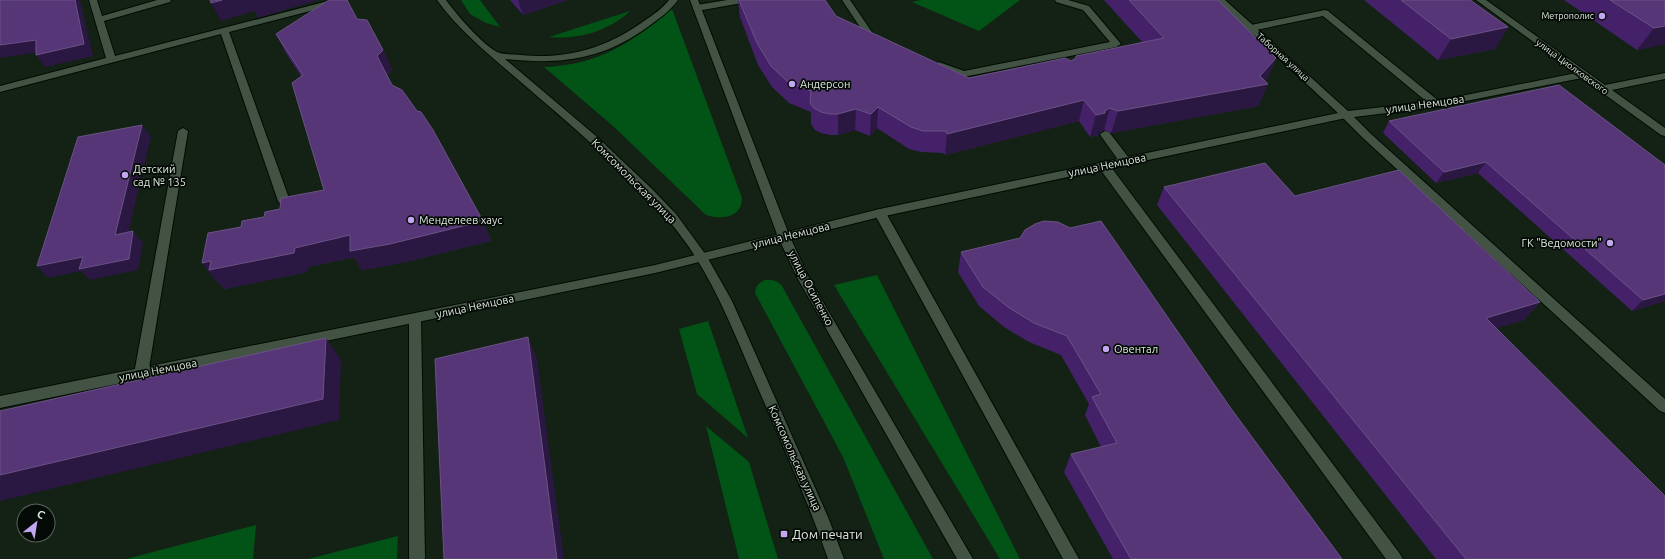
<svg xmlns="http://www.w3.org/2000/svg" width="1665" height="559" viewBox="0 0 1665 559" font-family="Ubuntu,sans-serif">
  <rect width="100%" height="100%" fill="#132214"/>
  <g fill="#025316">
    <polygon points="461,0 480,0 500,27 486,23 470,14"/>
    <polygon points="921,0 1020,0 979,31 912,2"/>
    <path d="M672 9 742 198C742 218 721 220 706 215L613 126 544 67C599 65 631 43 672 9Z"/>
    <path d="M630 11C609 31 578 40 549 37Z"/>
    <polygon points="877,275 1020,559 1000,559 834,285"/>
    <path d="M765 280C773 280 777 280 782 286L933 559H884L843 457 755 293C756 286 758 283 765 280Z"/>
    <polygon points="708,321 748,438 697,394 679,329"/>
    <polygon points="706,426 749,462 778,559 739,559"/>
    <polygon points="256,525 253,559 126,559"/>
    <polygon points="398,536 397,559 308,559"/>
  </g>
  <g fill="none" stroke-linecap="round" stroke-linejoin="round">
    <g stroke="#010b02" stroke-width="2">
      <g id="lane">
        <polygon points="89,0 97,0 102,16 157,0 171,0 170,2 104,21 115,56 332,0 346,0 345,2 229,32 290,201 288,204 280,204 278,201 221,34 0,92 0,86 106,58"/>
        <polygon points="727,0 746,0 742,3 697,11 693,8 697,5"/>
        <polygon points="842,0 850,0 876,38 881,41 879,43 870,42"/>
        <polygon points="1055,0 1068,0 1089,6 1121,44 1116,47 963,77 936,67 934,65 939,62 964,71 1110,42 1083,10 1056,2"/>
        <polygon points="1325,10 1328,11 1440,102 1441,104 1440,106 1432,106 1323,16 1251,31 1246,28 1251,25"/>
        <polygon points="1346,112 1350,113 1371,134 1665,399 1665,413 1660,411 1363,138 1342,117 1341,115 1342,113"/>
        <polygon points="183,128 188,131 148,374 146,378 141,379 136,378 134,374 178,131"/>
        <polygon points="1105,131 1109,132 1129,158 1130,161 1129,164 1121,164 1101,136 1100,134"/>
        <polygon points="1104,162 1108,163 1400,554 1403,559 1386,559 1100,169 1099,166 1100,163"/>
        <polygon points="880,209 884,210 886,213 1079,559 1063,559 874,213 876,210"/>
        <polygon points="415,314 419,316 421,319 425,559 409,559 409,319 411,316"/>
      </g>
    </g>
    <g stroke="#010b02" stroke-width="2">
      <polygon id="street" points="1216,0 1225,0 1348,111 1436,101 1576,73 1476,0 1486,0 1605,85 1665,73 1665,79 1612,90 1665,128 1665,136 1661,135 1582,78 1436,107 1346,118 880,217 655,273 0,408 0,396 655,265 880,209 1338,113"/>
    </g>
    <g stroke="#010b02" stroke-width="2">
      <g id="secondary">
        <path d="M437 0H446C457 15 481 43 497 52 503 55 514 54 521 55 566 60 607 48 644 21 653 15 662 9 669 0H678C670 11 660 18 649 26 603 60 560 65 505 59L596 136 652 189 676 214 706 255 732 301 828 517 844 559H828C808 501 782 444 758 388 732 329 710 267 667 219 623 169 572 126 522 83 492 57 460 32 437 0Z"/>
        <polygon points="690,0 698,0 790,237 809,278 973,559 957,559 798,279 778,237"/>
      </g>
    </g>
    <use href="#lane" fill="#425343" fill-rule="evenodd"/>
    <use href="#street" fill="#425343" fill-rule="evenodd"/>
    <use href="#secondary" fill="#425343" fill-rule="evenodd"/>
  </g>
  <g fill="#45216a">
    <polygon points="510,0 568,0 523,15"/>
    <polygon points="738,0 825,0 836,16 969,78 1071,61 1142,42 1104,0 1218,0 1276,58 1267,79 1265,81 1268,84 1258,106 1111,133 1104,130 1099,133 1099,135 1090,137 1079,121 945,155 943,153 921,152 909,149 877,128 870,136 855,130 838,135 830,135 821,133 815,130 811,124 811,112 789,103 772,87 758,65 740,17"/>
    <polygon points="1364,0 1470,0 1508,27 1495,49 1438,60"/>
    <polygon points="1564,0 1665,0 1665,44 1637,50"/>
    <polygon points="357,19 383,50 392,70 387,75 392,85 483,221 491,241 401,263 362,270 354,257 308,267 307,272 224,289 219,282 217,283 241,227 280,209 324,190 301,76 286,53 276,34"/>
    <polygon points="1559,85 1665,301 1632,311 1478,173 1436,183 1383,133 1389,121"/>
    <polygon points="1164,187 1540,302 1524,320 1496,328 1665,559 1436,559 1157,205"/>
    <polygon points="961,252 1232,410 1342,559 1113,559 1064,472 1071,454 1101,447 1085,415 1089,404 1061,355 1029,342 1004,327 979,306 958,272"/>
  </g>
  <g fill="#2a1842">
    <polygon points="75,0 80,0 93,56 45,67 36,55"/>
    <polygon points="222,0 318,0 258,18 255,11 221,21 211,3"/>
    <polygon points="518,0 568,0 523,15"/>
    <polygon points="1665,26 1665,44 1637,50 1654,28"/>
    <polygon points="1508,27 1495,49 1438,60 1451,39"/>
    <polygon points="36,40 45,51 0,58 0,45"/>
    <polygon points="383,50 392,70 386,75 377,56"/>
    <polygon points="1276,58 1267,79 1261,85 1268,84 1258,106 1111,133 1118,111 1260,76"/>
    <polygon points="1084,100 1079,121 945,155 947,134"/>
    <polygon points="878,107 877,128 870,136 871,114"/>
    <polygon points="1110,108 1104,130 1099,133 1099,135 1090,137 1096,115 1105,111"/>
    <polygon points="856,109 855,130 838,135 838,114"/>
    <polygon points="142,125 151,137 125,246 115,235"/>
    <polygon points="1486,162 1478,173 1436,183 1444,172"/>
    <polygon points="483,221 491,241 401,263 362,270 354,257 308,267 307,272 224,289 219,282 217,283 202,263 295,248 350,235"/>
    <polygon points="133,231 143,243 138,270 90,280 81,271 48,278 37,266 83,257"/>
    <polygon points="1665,294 1665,301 1632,311 1643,300"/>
    <polygon points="1540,302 1524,320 1471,336 1486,318"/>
    <polygon points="528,337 537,359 564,559 557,559"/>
    <polygon points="326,338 341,360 339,420 0,501 0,475"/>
  </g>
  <g fill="#563676" stroke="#6b5286">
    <polygon points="0,0 75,0 84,44 36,55 36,40 0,45"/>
    <polygon points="210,0 222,0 211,3"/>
    <polygon points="329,0 347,0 357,19 367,20 383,50 377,56 392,85 402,90 417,111 421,112 433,130 483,221 390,244 350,251 350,235 295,248 294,253 209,270 211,261 202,263 208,233 241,227 242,221 264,217 265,212 280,209 281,198 324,190 292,83 303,75 276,34"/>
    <polygon points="739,0 825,0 836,16 969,78 1065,58 1071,61 1076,58 1076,56 1164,38 1129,0 1218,0 1276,58 1260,76 1268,84 1118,111 1110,108 1105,111 1105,113 1096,115 1084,100 947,134 946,131 923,131 911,127 878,107 871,114 856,109 838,114 830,114 821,112 814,108 810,103 811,91 788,82 771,66 757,43"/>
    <polygon points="1401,0 1470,0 1508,27 1451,39"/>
    <polygon points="1610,0 1665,0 1665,26 1654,28"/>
    <polygon points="1559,85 1665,165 1665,294 1643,300 1486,162 1444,172 1389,121"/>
    <polygon points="142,125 115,235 133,231 129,259 79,269 83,257 37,266 78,137"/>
    <polygon points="1265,163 1295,196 1399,170 1540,302 1486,318 1665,496 1665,559 1466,559 1164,187"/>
    <polygon points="1044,221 1058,222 1070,228 1101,221 1232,410 1342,559 1131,559 1071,454 1117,443 1092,397 1101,394 1067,336 1034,323 1008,307 983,287 961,252 1020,238 1025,230 1035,224"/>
    <polygon points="528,337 557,559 444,559 435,359"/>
    <polygon points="326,338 323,399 0,475 0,411"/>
  </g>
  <g fill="#c3a7f2" stroke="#040a05" stroke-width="1.5">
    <circle cx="1602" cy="16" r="4"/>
    <circle cx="792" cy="84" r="4"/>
    <circle cx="125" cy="175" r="4"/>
    <circle cx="411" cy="220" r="4"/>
    <circle cx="1610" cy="243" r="4"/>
    <circle cx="1106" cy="349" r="4"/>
    <rect x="780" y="530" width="8" height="8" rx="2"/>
  </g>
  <g text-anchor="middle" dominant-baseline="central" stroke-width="3.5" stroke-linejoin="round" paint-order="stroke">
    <g font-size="9" fill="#dee8de" stroke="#040a05" text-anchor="end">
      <text x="1594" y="16">Метрополис</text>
    </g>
    <g font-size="9" fill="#dee8de" stroke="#040a05">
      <text transform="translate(1283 57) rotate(42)">Таборная улица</text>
      <text transform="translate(1572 67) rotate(36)">улица Циолковского</text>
    </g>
    <g font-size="11" fill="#dee8de" stroke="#040a05" text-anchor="start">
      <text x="800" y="84">Андерсон</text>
      <text x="133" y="169">Детский<tspan x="133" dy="13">сад № 135</tspan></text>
      <text x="419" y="220">Менделеев хаус</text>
      <text x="1602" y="243" text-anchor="end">ГК "Ведомости"</text>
      <text x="1114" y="349">Овентал</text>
    </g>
    <g font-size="11" fill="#dee8de" stroke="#040a05">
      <text transform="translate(1425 104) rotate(-8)">улица Немцова</text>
      <text transform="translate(1107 165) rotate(-12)">улица Немцова</text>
      <text transform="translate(634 181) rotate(45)">Комсомольская улица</text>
      <text transform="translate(791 235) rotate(-14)">улица Немцова</text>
      <text transform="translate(811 288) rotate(62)">улица Осипенко</text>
      <text transform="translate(475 306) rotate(-12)">улица Немцова</text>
      <text transform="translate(158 370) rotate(-11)">улица Немцова</text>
      <text transform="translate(795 458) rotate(66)">Комсомольская улица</text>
    </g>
    <g font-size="13" fill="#dee8de" stroke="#040a05" text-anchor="start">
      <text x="792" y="534">Дом печати</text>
    </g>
  </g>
  <g transform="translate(36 523) rotate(30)"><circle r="19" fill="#040a05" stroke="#5b635c"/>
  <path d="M0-3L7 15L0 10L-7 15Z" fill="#c3a7f2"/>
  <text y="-6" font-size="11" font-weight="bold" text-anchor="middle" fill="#dee8de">С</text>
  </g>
</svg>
